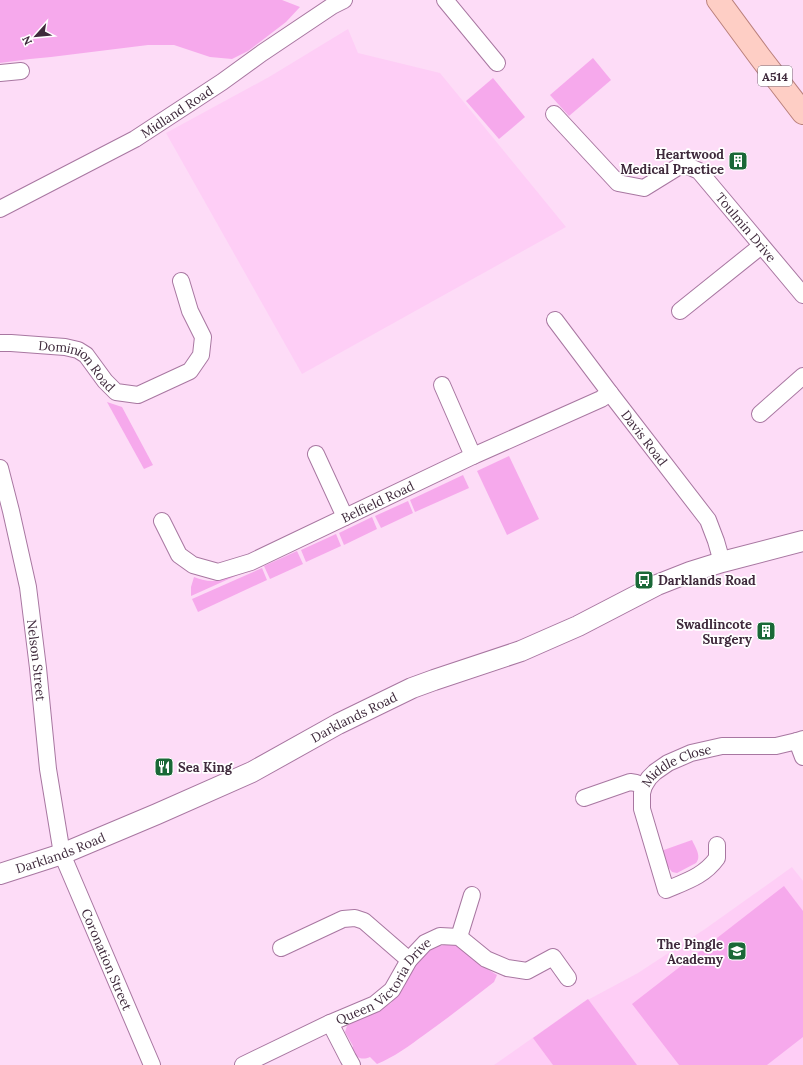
<svg xmlns="http://www.w3.org/2000/svg" width="803" height="1065" viewBox="0 0 803 1065" font-family="Lora,serif">
  <rect width="100%" height="100%" fill="#fddcf7"/>
  <g fill="#fecef6">
    <polygon points="348,29 358,53 440,73 566,227 302,374 166,133 269,77"/>
    <polygon points="792,867 803,881 803,1065 494,1065 582,1003 638,973 705,929"/>
  </g>
  <g fill="#f6a9ec">
    <polygon points="0,0 282,0 300,7 286,22 248,51 232,59 210,57 174,45 148,45 51,57 30,59 0,63"/>
    <polygon points="593,58 611,80 569,116 550,95"/>
    <polygon points="493,78 525,117 499,139 466,101"/>
    <polygon points="107,402 122,407 153,465 144,469"/>
    <polygon points="509,456 539,519 507,535 477,471"/>
    <polygon points="463,475 469,488 415,512 410,500"/>
    <polygon points="408,501 413,513 381,528 375,516"/>
    <polygon points="372,517 377,529 344,545 339,533"/>
    <polygon points="336,534 341,546 306,562 301,550"/>
    <polygon points="297,551 303,564 270,579 264,566"/>
    <path d="M260 565 191 596V587L194 577C199 579 206 581 212 581 224 581 248 569 260 565Z"/>
    <polygon points="262,568 267,580 198,612 192,599"/>
    <path d="M692 840C695 847 702 856 696 863L677 873 672 872 666 864 661 851Z"/>
    <polygon points="784,886 803,911 803,1037 767,1065 679,1065 632,1004"/>
    <path d="M449 944 460 946 481 965 497 975 494 982C471 1000 448 1018 424 1035 409 1046 394 1057 377 1064L370 1057C361 1061 356 1057 351 1050L353 1046 345 1032 347 1026 351 1023V1021L377 1011 391 1003 400 990 408 973 425 953 434 947Z"/>
    <polygon points="588,999 637,1065 553,1065 533,1038"/>
  </g>
  <g fill="none" stroke-linecap="round" stroke-linejoin="round">
    <g stroke="#a877a1" stroke-width="18">
      <g id="minor">
        <polyline points="445,0 497,63"/>
        <polyline points="0,73 21,71"/>
        <path id="s1" d="M554 114 618 183 644 188 678 167 688 166 699 171 803 295"/>
        <path id="s2" d="M0 209 135 139 222 82 262 53 332 6 344 0"/>
        <polyline points="680,311 761,246"/>
        <path id="s3" d="M555 320 610 393 708 520 716 541 722 562"/>
        <path id="s4" d="M0 343H11L65 347 78 350 86 355 105 381 116 392 138 395 190 371 201 355 203 337 190 311 181 281"/>
        <polyline points="442,385 473,456"/>
        <polyline points="760,414 803,376"/>
        <polyline points="316,454 345,517"/>
        <path id="s5" d="M0 468 11 511 28 587 38 668 48 769 62 854 152 1065"/>
        <path id="s6" d="M162 521 179 555 193 565 218 572 251 562 473 456 601 399 610 393"/>
        <polyline points="797,741 803,757"/>
        <polyline points="584,798 630,782 636,783 644,786"/>
        <path id="s7" d="M717 845V858C704 876 687 881 666 890L642 809V793L644 786 649 778 655 772 668 763 691 753 722 746H776L797 741 803 739"/>
        <polyline points="459,937 472,895"/>
        <polyline points="281,948 343,919 355,918 364,921 409,960"/>
        <polyline points="330,1023 348,1058 352,1065"/>
        <path id="s8" d="M243 1065 330 1023 375 1004 392 990 409 960 425 943 440 936 459 937 486 959 507 968 527 971 553 957 568 978"/>
      </g>
    </g>
    <g stroke="#a877a1" stroke-width="22">
      <g id="tertiary">
        <path id="s9" d="M0 874 62 854 157 814 252 772 338 724 412 688 434 680 521 651 546 640 578 626 657 585 690 572 722 562 803 541"/>
      </g>
    </g>
    <g stroke="#ba807c" stroke-width="24">
      <polyline id="primary" points="718,0 760,57 803,113"/>
    </g>
    <use href="#minor" stroke="#fff" stroke-width="16"/>
    <use href="#tertiary" stroke="#fff" stroke-width="20"/>
    <use href="#primary" stroke="#fecec5" stroke-width="22"/>
  </g>
  <defs>
    <g id="building-square" transform="scale(1)"><rect x="-9" y="-9" width="18" height="18" rx="4" fill="#1a6837" stroke="#fff"/><path d="M-4-6H4V6H1V3H-1V6H-4ZM-2.5-4.3h1.7v1.8h-1.7ZM.8-4.3h1.7v1.8H.8ZM-2.5-1h1.7V.8h-1.7ZM.8-1h1.7V.8H.8Z" fill="#fff"/></g>
    <g id="bus-square" transform="scale(1)"><rect x="-9" y="-9" width="18" height="18" rx="4" fill="#1a6837" stroke="#fff"/><path d="M-5-6H5V4H4V6H2V4H-2V6H-4V4H-5ZM-3.5-4V0h7V-4ZM-3.5 1.2v1.5H-2V1.2ZM2 1.2v1.5H3.5V1.2Z" fill="#fff"/></g>
    <g id="restaurant-square" transform="scale(1)"><rect x="-9" y="-9" width="18" height="18" rx="4" fill="#1a6837" stroke="#fff"/><path d="M-5-6h1v4h1v-4h1v4h1v-4h1v5L-1.5 .5V6h-2V.5L-5-1ZM5-6V6H3V1.5H1.5Q1.5-4 5-6Z" fill="#fff"/></g>
    <g id="school-square" transform="scale(1)"><rect x="-9" y="-9" width="18" height="18" rx="4" fill="#1a6837" stroke="#fff"/><path d="M0-5L7-2L0 1L-7-2ZM-4 1L0 2.5L4 1V4Q0 6-4 4Z" fill="#fff"/></g>
  </defs>
  <g fill-rule="evenodd">
    <use href="#building-square" x="738" y="161"/>
    <use href="#bus-square" x="644" y="580"/>
    <use href="#building-square" x="766" y="631"/>
    <use href="#restaurant-square" x="164" y="767"/>
    <use href="#school-square" x="737" y="951"/>
  </g>
  <g text-anchor="middle" dominant-baseline="central" stroke-width="3.5" stroke-linejoin="round" paint-order="stroke">
    <rect fill="#fff" stroke="#796a76" stroke-width="1" x="758" y="66" width="34" height="20" rx="3"/>
    <g font-size="12" font-weight="bold" fill="#3f2a3c">
      <text x="775" y="76">A514</text>
    </g>
    <g font-size="13" fill="#3f2a3c" stroke="#fff">
      <text stroke="none"><textPath href="#s2" startOffset="202">Midland Road</textPath></text>
      <text stroke="none"><textPath href="#s1" startOffset="256">Toulmin Drive</textPath></text>
      <text stroke="none"><textPath href="#s4" startOffset="85">Dominion Road</textPath></text>
      <text stroke="none"><textPath href="#s3" startOffset="148">Davis Road</textPath></text>
      <text stroke="none"><textPath href="#s6" startOffset="256">Belfield Road</textPath></text>
      <text stroke="none"><textPath href="#s5" startOffset="196">Nelson Street</textPath></text>
      <text stroke="none"><textPath href="#s9" startOffset="388">Darklands Road</textPath></text>
      <text stroke="none"><textPath href="#s7" startOffset="222">Middle Close</textPath></text>
      <text stroke="none"><textPath href="#s9" startOffset="64">Darklands Road</textPath></text>
      <text stroke="none"><textPath href="#s5" startOffset="506">Coronation Street</textPath></text>
      <text stroke="none"><textPath href="#s8" startOffset="167">Queen Victoria Drive</textPath></text>
    </g>
    <g font-size="13" font-weight="bold" fill="#3f2a3c" stroke="#fff" text-anchor="end">
      <text x="724" y="154">Heartwood<tspan x="724" dy="15">Medical Practice</tspan></text>
      <text x="658" y="580" text-anchor="start">Darklands Road</text>
      <text x="752" y="624">Swadlincote<tspan x="752" dy="15">Surgery</tspan></text>
      <text x="178" y="767" text-anchor="start">Sea King</text>
      <text x="723" y="944">The Pingle<tspan x="723" dy="15">Academy</tspan></text>
    </g>
  </g>
  <g transform="translate(36 36) rotate(243)" stroke="#ffffff" stroke-width="3" paint-order="stroke">
  <path d="M0-3L7 15L0 10L-7 15Z" fill="#3f2a3c"/>
  <text y="-6" font-size="11" font-weight="bold" text-anchor="middle" fill="#3f2a3c">N</text>
  </g>
</svg>
